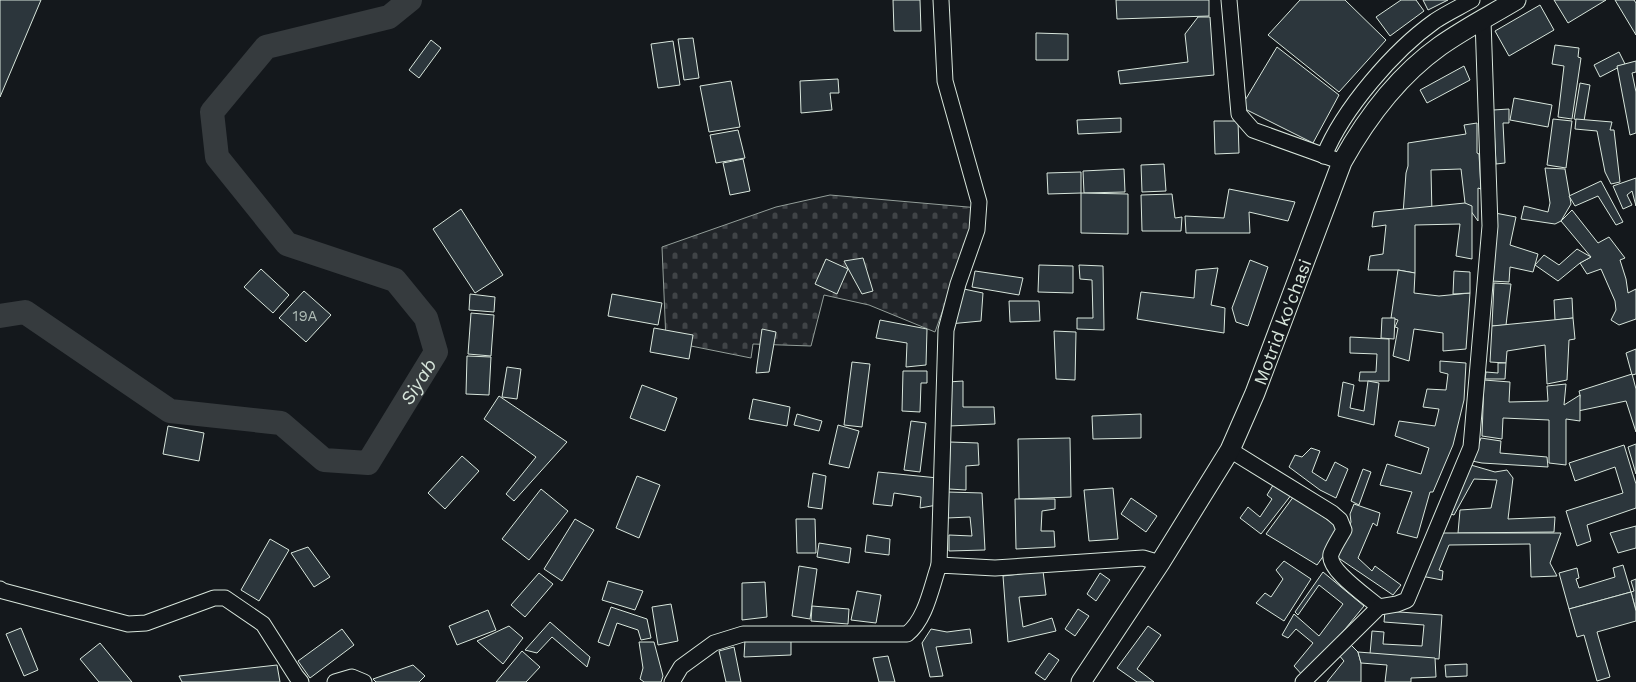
<svg xmlns="http://www.w3.org/2000/svg" width="1636" height="682" viewBox="0 0 1636 682" font-family="'Work Sans',sans-serif">
  <defs>
    <pattern id="cemetery-stones" width="16" height="16" patternUnits="userSpaceOnUse" patternTransform="scale(1.25)"><rect width="16" height="16" fill="#202428"/><path d="M2 7V4a2 2 0 0 1 4 0v3zM10 15v-3a2 2 0 0 1 4 0v3z" fill="#404447"/></pattern>
  </defs>
  <rect width="100%" height="100%" fill="#14181c"/>
  <polygon fill="url(#cemetery-stones)" stroke="#939e99" points="830,195 979,208 935,332 869,305 824,295 811,346 753,344 751,358 666,341 662,247 776,207"/>
  <g fill="none" stroke-linecap="round" stroke-linejoin="round">
    <path stroke="#363b3e" stroke-width="24" id="s1" d="M0 316 25 312 170 411 281 423 324 460 368 463 436 352 426 318 395 280 287 244 217 157 212 112 266 47 389 17 410 0"/>
  </g>
  <g fill="#2c363c" stroke="#d8e6dc">
    <polygon points="0,0 41,0 0,97"/>
    <polygon points="893,0 920,0 921,31 894,31"/>
    <polygon points="1116,0 1209,0 1209,16 1117,19"/>
    <polygon points="1300,0 1345,0 1386,40 1339,92 1268,35"/>
    <polygon points="1401,0 1416,0 1424,11 1390,36 1376,17"/>
    <polygon points="1423,0 1448,0 1428,10"/>
    <polygon points="1554,0 1606,0 1568,23"/>
    <polygon points="1615,0 1634,0 1636,3 1636,35"/>
    <polygon points="1540,5 1554,30 1509,56 1495,31"/>
    <polygon points="1198,17 1210,17 1214,75 1120,84 1118,71 1188,62 1185,34"/>
    <polygon points="1036,33 1068,34 1068,60 1036,60"/>
    <polygon points="693,38 699,78 684,80 678,39"/>
    <polygon points="431,40 441,48 419,78 409,70"/>
    <polygon points="673,41 680,85 658,88 651,44"/>
    <polygon points="1555,45 1579,48 1578,57 1581,58 1572,119 1558,117 1564,66 1552,64"/>
    <polygon points="1277,47 1339,95 1313,143 1241,107"/>
    <polygon points="1619,52 1625,64 1600,77 1594,65"/>
    <polygon points="1636,61 1636,72 1632,73 1636,92 1636,133 1630,135 1617,66"/>
    <polygon points="1464,66 1470,80 1427,103 1420,90"/>
    <polygon points="838,79 839,93 830,93 832,110 801,113 800,81"/>
    <polygon points="731,81 740,127 709,132 700,86"/>
    <polygon points="1580,83 1590,85 1584,121 1574,119"/>
    <polygon points="1514,98 1552,105 1548,127 1510,120"/>
    <polygon points="1509,109 1509,123 1503,123 1505,163 1496,164 1493,110"/>
    <polygon points="1121,118 1121,132 1078,134 1077,120"/>
    <polygon points="1553,119 1572,121 1566,168 1547,165"/>
    <polygon points="1576,119 1612,122 1610,130 1614,130 1620,182 1611,184 1605,172 1597,131 1575,129"/>
    <polygon points="1214,121 1238,121 1239,153 1215,154"/>
    <polygon points="1477,123 1477,153 1479,154 1481,189 1478,188 1478,221 1465,203 1461,169 1431,170 1432,215 1403,214 1406,173 1408,166 1408,143 1466,134 1464,125"/>
    <polygon points="738,130 745,158 716,163 710,135"/>
    <polygon points="743,159 750,191 730,195 723,163"/>
    <polygon points="1164,164 1166,191 1142,192 1141,165"/>
    <polygon points="1545,168 1565,169 1571,204 1561,221 1555,224 1521,219 1524,206 1548,212 1550,203"/>
    <polygon points="1124,169 1125,192 1084,193 1083,171"/>
    <polygon points="1081,172 1081,193 1048,194 1047,173"/>
    <polygon points="1636,178 1636,206 1632,191 1627,195 1632,205 1623,209 1613,186"/>
    <polygon points="1601,181 1623,222 1616,225 1598,196 1575,206 1569,196"/>
    <polygon points="1229,189 1295,202 1288,221 1249,212 1250,233 1186,233 1185,216 1224,218"/>
    <polygon points="1081,193 1128,194 1128,234 1081,233"/>
    <polygon points="1172,194 1175,218 1182,217 1181,231 1142,231 1141,195"/>
    <polygon points="1465,203 1472,206 1472,259 1456,256 1460,224 1415,225 1415,273 1398,270 1368,270 1370,256 1383,254 1386,225 1372,227 1374,212"/>
    <polygon points="461,209 503,275 475,293 433,229"/>
    <polygon points="1572,210 1598,243 1609,237 1625,258 1620,260 1626,279 1628,293 1636,289 1636,319 1619,325 1611,320 1616,310 1615,301 1601,269 1587,274 1580,263 1591,257 1561,221"/>
    <polygon points="1495,213 1516,217 1510,245 1538,254 1533,272 1510,267 1509,282 1491,281"/>
    <polygon points="1577,249 1591,257 1580,263 1558,281 1535,265 1544,255 1559,265"/>
    <polygon points="863,258 873,291 862,294 844,261"/>
    <polygon points="826,259 848,269 837,294 815,284"/>
    <polygon points="1250,260 1268,267 1248,326 1236,322 1232,308"/>
    <polygon points="1039,265 1073,266 1073,293 1038,292"/>
    <polygon points="1079,265 1103,266 1104,330 1077,329 1077,318 1093,318 1092,280 1080,279"/>
    <polygon points="1218,268 1211,305 1225,308 1224,333 1137,319 1141,292 1194,298 1196,270"/>
    <polygon points="261,269 289,295 273,313 244,287"/>
    <polygon points="1398,270 1415,273 1414,293 1439,296 1470,293 1466,349 1443,351 1443,333 1414,329 1409,361 1393,356 1398,328 1395,327 1398,320 1391,318"/>
    <polygon points="975,271 1023,278 1019,295 972,287"/>
    <polygon points="1454,271 1470,272 1470,293 1453,294"/>
    <polygon points="1494,283 1511,284 1506,325 1492,326"/>
    <polygon points="959,288 983,293 981,321 949,324"/>
    <polygon points="304,291 331,315 306,342 279,318"/>
    <polygon points="470,294 495,297 494,312 469,310"/>
    <polygon points="612,294 662,303 658,325 608,316"/>
    <polygon points="1572,298 1573,318 1555,320 1554,300"/>
    <polygon points="1009,301 1039,301 1040,321 1010,322"/>
    <polygon points="471,313 494,315 491,356 468,354"/>
    <polygon points="1382,318 1395,318 1394,339 1381,338"/>
    <polygon points="1573,318 1575,339 1569,340 1567,380 1547,384 1545,345 1507,351 1506,363 1490,362 1492,326"/>
    <polygon points="880,320 927,329 926,365 906,367 907,343 876,338"/>
    <polygon points="654,328 693,335 689,359 650,352"/>
    <polygon points="762,329 776,332 769,372 756,373"/>
    <polygon points="1054,331 1076,332 1075,380 1056,379"/>
    <polygon points="1350,337 1389,339 1389,381 1359,381 1360,372 1376,372 1377,354 1350,353"/>
    <polygon points="1636,349 1636,374 1632,375 1626,353"/>
    <polygon points="467,356 491,357 489,395 466,394"/>
    <polygon points="1440,361 1466,363 1464,400 1453,445 1433,492 1430,492 1417,538 1397,533 1412,492 1380,485 1387,464 1421,474 1429,448 1395,436 1399,421 1435,426 1439,409 1423,407 1427,389 1446,390 1448,374 1440,372"/>
    <polygon points="852,362 870,364 862,427 844,425"/>
    <polygon points="1498,363 1506,363 1505,379 1485,379 1486,372 1498,373"/>
    <polygon points="507,367 521,369 517,399 502,397"/>
    <polygon points="903,371 927,371 927,383 921,383 920,412 902,411"/>
    <polygon points="1632,374 1636,389 1636,432 1626,401 1578,411 1580,395 1579,391"/>
    <polygon points="1484,380 1510,382 1509,402 1548,401 1547,386 1566,384 1564,405 1580,395 1580,421 1566,419 1566,465 1549,463 1549,420 1503,418 1502,439 1482,436"/>
    <polygon points="963,381 963,407 994,407 995,424 949,426 948,382"/>
    <polygon points="1368,381 1379,383 1374,425 1338,416 1343,382 1354,385 1350,408 1364,411"/>
    <polygon points="642,385 677,398 665,431 630,418"/>
    <polygon points="499,396 567,442 514,501 506,494 536,457 484,419"/>
    <polygon points="753,399 790,407 787,426 749,419"/>
    <polygon points="797,414 822,421 819,431 794,425"/>
    <polygon points="1141,414 1141,438 1093,439 1092,416"/>
    <polygon points="911,421 926,423 920,472 904,470"/>
    <polygon points="838,425 859,431 849,468 829,464"/>
    <polygon points="168,426 204,433 199,461 163,454"/>
    <polygon points="1070,438 1071,497 1019,499 1018,439"/>
    <polygon points="1481,438 1501,441 1500,453 1547,457 1548,467 1482,463 1472,461"/>
    <polygon points="950,442 978,443 979,465 966,466 966,490 949,489"/>
    <polygon points="1636,444 1636,474 1628,447"/>
    <polygon points="1624,445 1636,484 1636,508 1587,525 1591,541 1577,546 1566,511 1623,493 1615,467 1575,481 1569,463"/>
    <polygon points="1311,448 1320,451 1312,472 1326,481 1335,462 1348,469 1336,498 1320,490 1289,467 1295,455 1302,457"/>
    <polygon points="462,456 479,471 445,509 428,493"/>
    <polygon points="1464,463 1495,472 1507,470 1513,478 1508,519 1555,517 1554,532 1458,533 1460,510 1491,508 1497,480 1474,479 1454,515 1444,512"/>
    <polygon points="1363,469 1371,472 1359,505 1351,501"/>
    <polygon points="878,472 938,478 937,505 920,508 921,497 894,493 892,506 873,504"/>
    <polygon points="813,473 826,476 822,509 808,507"/>
    <polygon points="637,476 660,485 639,538 616,528"/>
    <polygon points="1275,482 1292,494 1261,534 1240,518 1248,507 1260,517 1272,499 1267,495"/>
    <polygon points="1113,488 1118,539 1089,541 1084,490"/>
    <polygon points="541,489 568,511 529,560 502,539"/>
    <polygon points="948,492 982,493 985,550 949,551 949,535 972,536 970,517 947,518"/>
    <polygon points="1294,496 1342,530 1317,565 1266,534"/>
    <polygon points="1131,498 1157,516 1146,532 1121,514"/>
    <polygon points="1015,499 1055,499 1055,509 1042,511 1041,531 1054,531 1055,547 1016,549"/>
    <polygon points="1354,504 1380,513 1377,526 1373,523 1358,558 1372,571 1375,566 1401,585 1393,595 1337,557 1351,522 1350,514"/>
    <polygon points="575,519 594,530 562,581 544,569"/>
    <polygon points="796,519 815,519 816,553 797,553"/>
    <polygon points="1636,526 1636,548 1618,553 1610,533"/>
    <polygon points="1442,533 1561,533 1550,563 1557,576 1531,577 1530,544 1449,545 1439,570 1443,571 1442,580 1421,576"/>
    <polygon points="867,535 890,539 889,555 865,552"/>
    <polygon points="270,539 289,550 259,601 241,590"/>
    <polygon points="819,543 851,548 849,563 817,557"/>
    <polygon points="308,547 330,577 314,587 291,553"/>
    <polygon points="1284,561 1311,579 1284,621 1256,603 1265,593 1271,597 1283,579 1276,570"/>
    <polygon points="1623,565 1631,592 1569,609 1559,573 1577,568 1579,578 1576,579 1579,588 1615,577 1613,568"/>
    <polygon points="799,566 817,569 810,619 792,616"/>
    <polygon points="1043,571 1046,595 1019,597 1023,627 1052,618 1056,631 1008,642 1003,576"/>
    <polygon points="1323,572 1364,606 1305,678 1294,666 1313,643 1296,629 1288,638 1282,635 1294,614 1319,636 1343,604 1319,585 1298,615 1295,612"/>
    <polygon points="539,573 553,584 525,617 511,605"/>
    <polygon points="1100,573 1110,580 1096,601 1087,594"/>
    <polygon points="1636,579 1636,611 1631,592 1634,591 1631,581"/>
    <polygon points="608,581 643,591 635,610 602,600"/>
    <polygon points="765,582 767,617 742,620 742,583"/>
    <polygon points="857,591 881,595 876,623 851,620"/>
    <polygon points="1631,592 1636,611 1636,621 1597,632 1610,677 1597,681 1584,635 1577,637 1569,609"/>
    <polygon points="671,604 678,641 658,645 652,607"/>
    <polygon points="812,606 849,609 848,624 811,621"/>
    <polygon points="611,607 647,619 651,638 641,640 638,630 617,623 609,646 598,642"/>
    <polygon points="1078,609 1089,616 1075,636 1065,629"/>
    <polygon points="488,610 496,630 457,645 449,626"/>
    <polygon points="1385,611 1442,615 1439,659 1370,654 1372,631 1384,632 1383,644 1422,646 1424,625 1384,622"/>
    <polygon points="550,622 590,657 587,667 552,637 537,653 525,650"/>
    <polygon points="509,626 523,638 503,664 477,641"/>
    <polygon points="1148,626 1161,635 1137,669 1154,682 1137,682 1117,668"/>
    <polygon points="21,628 38,670 24,676 6,634"/>
    <polygon points="342,629 354,645 310,678 298,661"/>
    <polygon points="931,629 947,632 970,629 972,643 936,647 943,676 930,677 922,643"/>
    <polygon points="745,640 791,641 791,655 744,657"/>
    <polygon points="639,642 654,642 663,676 661,682 644,682 640,679 643,668"/>
    <polygon points="1348,642 1358,652 1361,663 1361,682 1327,682 1344,661 1338,654"/>
    <polygon points="100,643 132,682 99,682 80,659"/>
    <polygon points="734,647 741,682 726,682 719,651"/>
    <polygon points="522,651 540,667 526,682 496,682"/>
    <polygon points="1358,652 1435,658 1436,677 1411,678 1411,682 1385,682 1387,665 1361,663"/>
    <polygon points="1049,653 1059,660 1045,680 1035,673"/>
    <polygon points="888,656 895,682 879,682 873,658"/>
    <polygon points="1467,664 1467,676 1446,677 1445,665"/>
    <polygon points="277,665 280,682 182,682 179,676"/>
    <polygon points="413,665 425,676 419,682 376,682 373,679"/>
  </g>
  <g fill="none" stroke-linecap="round" stroke-linejoin="round">
    <g stroke="#d8e6dc" stroke-width="17">
      <g id="minor">
        <polyline points="1229,0 1239,114 1253,130 1342,162"/>
        <path d="M1324 156C1343 109 1394 50 1435 21 1447 13 1460 7 1472 0"/>
        <path d="M1230 450 1332 513 1340 520 1344 530C1340 537 1334 546 1331 554 1327 570 1368 597 1379 607"/>
        <polyline points="939,565 946,330 958,284 977,230 979,202 945,81 941,0"/>
        <polyline points="0,589 3,591 128,624 146,623 214,598 225,598 263,624 296,676 301,682"/>
        <polyline points="335,682 352,677 364,682"/>
        <path d="M672 682 681 667 714 643 743 634H907C926 619 931 588 939 565L995 568 1143 558 1160 563"/>
        <polyline points="1303,682 1379,607 1397,604 1407,600 1471,447 1490,226 1483,20"/>
      </g>
    </g>
    <g stroke="#d8e6dc" stroke-width="21">
      <g id="major">
        <path id="s2" d="M1081 682 1160 563 1230 450 1255 393 1342 162C1367 117 1398 76 1440 46 1464 29 1491 15 1516 0"/>
      </g>
    </g>
    <use href="#minor" stroke="#14181c" stroke-width="15"/>
    <use href="#major" stroke="#14181c" stroke-width="19"/>
  </g>
  <g text-anchor="middle" dominant-baseline="central" stroke-width="4" stroke-linejoin="round" paint-order="stroke">
    <g font-size="15" fill="#adbab4">
      <text x="305" y="316">19A</text>
    </g>
    <g font-size="18" fill="#d8e6dc" stroke="#14181c">
      <text stroke="none"><textPath href="#s2" startOffset="414">Motrid ko'chasi</textPath></text>
    </g>
    <g font-size="19" font-style="italic" fill="#d8e6dc" stroke="#14181c">
      <text stroke="none"><textPath href="#s1" startOffset="509">Siyab</textPath></text>
    </g>
  </g>
</svg>
